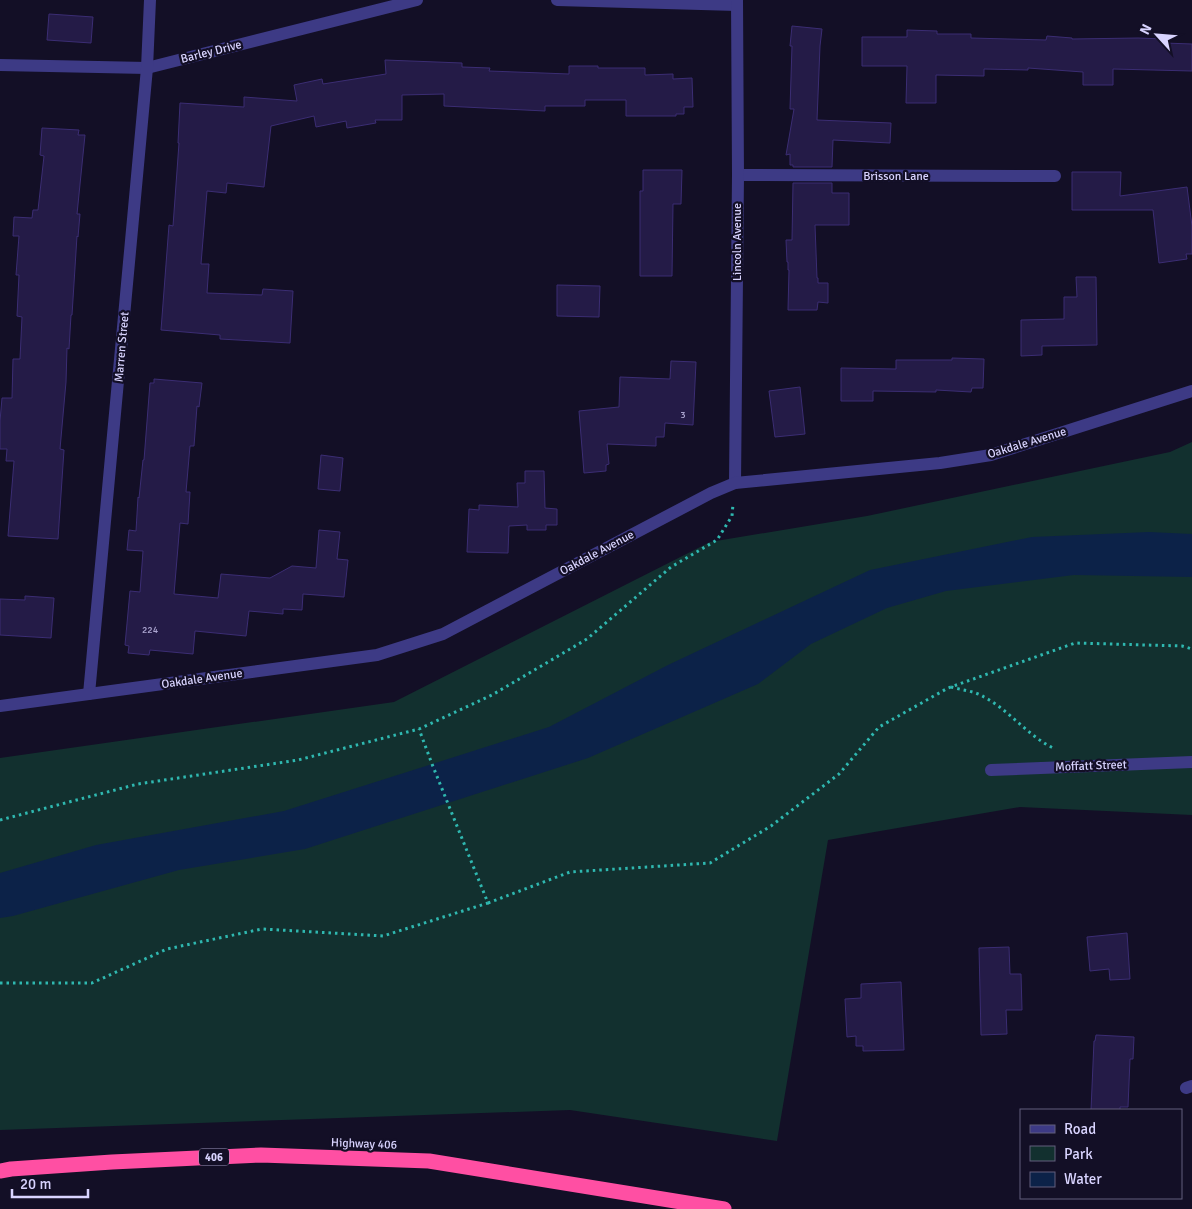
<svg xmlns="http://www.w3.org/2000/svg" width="1192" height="1209" viewBox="0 0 1192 1209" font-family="Signika,sans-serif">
  <rect width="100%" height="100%" fill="#130f26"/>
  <polygon fill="#12302f" points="1192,442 1192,815 1020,807 828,840 777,1141 570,1110 0,1130 0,758 394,702 710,542 867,516 1170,452"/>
  <polygon fill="#0c2248" points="1149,532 1192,534 1192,577 1074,575 946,591 887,608 811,644 758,684 588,758 305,849 179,870 13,916 0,918 0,873 96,845 284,811 549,727 668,665 870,570 1032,537"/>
  <g fill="#241b47" stroke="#3b2d73">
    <polygon points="49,14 93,17 91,43 47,40"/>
    <polygon points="792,26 822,29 820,46 817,120 891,123 890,143 833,140 832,167 793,167 793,165 790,165 790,154 786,155 794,109 790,109 792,46 790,46"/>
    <polygon points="907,30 937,31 937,34 971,34 971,38 1046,40 1047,36 1072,38 1072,39 1138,38 1164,39 1164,43 1192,44 1192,71 1113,69 1113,85 1083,85 1083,72 1028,68 1028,70 984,69 984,76 936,75 936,103 906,103 907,66 862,66 862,37 907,37"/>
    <polygon points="385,60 462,63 462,67 490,68 489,71 569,74 569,66 598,66 598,68 645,68 645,75 673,74 673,79 692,78 693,107 684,107 684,114 676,114 676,116 626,116 626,100 585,100 585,106 545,106 545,111 444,106 444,94 402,95 402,120 375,120 376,123 347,128 346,121 316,127 314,116 271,126 264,187 227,183 226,193 207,191 201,264 209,264 207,293 262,295 263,289 293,291 290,343 220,339 220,335 161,330 169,225 173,226 179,143 178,143 180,103 244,107 244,97 297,101 294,85 322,79 323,84 386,74"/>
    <polygon points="42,128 79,130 78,135 85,135 77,214 80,214 78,237 77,236 72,315 71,315 69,349 67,348 66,382 60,449 64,450 58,539 8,536 14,461 6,461 7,449 0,449 0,421 2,398 12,398 13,359 20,359 22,317 17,316 19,275 16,275 19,236 13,236 14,217 32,218 33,210 38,210 44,156 40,155"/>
    <polygon points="643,170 682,170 681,204 673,204 672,276 640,276 640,191 643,191"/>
    <polygon points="1072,172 1121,172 1120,196 1187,187 1192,226 1192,254 1186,254 1187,259 1159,263 1153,210 1072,210"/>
    <polygon points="793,183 832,183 832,193 849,193 849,225 815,225 817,278 818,278 818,283 828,283 828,303 818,302 817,310 788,310 789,270 788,270 788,262 787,262 786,240 792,240"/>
    <polygon points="1076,277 1096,277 1097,345 1042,346 1042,355 1021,356 1021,320 1064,319 1064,297 1077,297"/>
    <polygon points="557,285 600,286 599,317 557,316"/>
    <polygon points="952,358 984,359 983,388 972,388 971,392 936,390 936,392 873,391 873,401 841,401 841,368 896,369 896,360 952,360"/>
    <polygon points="671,361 696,362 693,425 665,423 664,437 656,437 656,446 607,444 609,464 606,465 606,471 584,473 579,411 619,407 620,377 670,379"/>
    <polygon points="154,379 202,383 199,407 197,406 194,446 190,446 186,492 190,492 188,524 180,523 174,594 218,598 221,574 270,578 292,566 316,568 319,530 340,532 337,559 348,560 344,597 303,594 302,610 283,609 283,614 249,611 246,636 195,631 193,654 150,650 149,655 128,653 129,646 125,645 130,591 140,592 143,551 127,550 129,530 136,531 138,497 139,498 143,460 144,460 150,383 154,383"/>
    <polygon points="800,387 805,434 775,437 769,391"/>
    <polygon points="321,455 343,458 340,491 318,489"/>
    <polygon points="525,471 544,471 545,508 557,509 557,525 546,525 546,530 527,530 527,525 509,526 508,553 467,552 469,509 479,510 479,505 518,507 517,483 525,483"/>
    <polygon points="25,596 54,598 51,638 0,635 0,599 25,600"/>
    <polygon points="1127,933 1130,979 1110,980 1109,969 1090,971 1087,937"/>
    <polygon points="1009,947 1010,974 1021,974 1022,1010 1006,1010 1007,1034 981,1035 979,948"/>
    <polygon points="901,982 904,1050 863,1051 863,1046 856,1046 856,1036 847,1037 845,999 861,998 861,984"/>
    <polygon points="1096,1035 1134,1037 1133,1059 1130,1059 1128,1107 1120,1107 1120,1110 1091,1110 1094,1041 1095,1041"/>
  </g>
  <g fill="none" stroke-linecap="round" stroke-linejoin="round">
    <g stroke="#2fb8b0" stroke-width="3" stroke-dasharray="2.5 4" stroke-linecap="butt">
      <path d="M951 687C961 690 975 691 984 697 1009 710 1027 735 1053 748"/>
      <polyline points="0,820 138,784 298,760 419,729 492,695 587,639 671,567 717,540 732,516 733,504"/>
      <polyline points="488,903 570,872 710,863 771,826 839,774 879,727 948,688 1075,643 1182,646 1192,649"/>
      <polyline points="0,983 92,983 167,949 262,929 383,936 488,903 432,764 419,729"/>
    </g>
    <g stroke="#3d3a85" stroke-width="12">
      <polyline points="557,0 737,5"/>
      <polyline points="0,65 147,68 417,0"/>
      <polyline points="738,175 1055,176"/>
      <polyline points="735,483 738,175 737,0"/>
      <polyline points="89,694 147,68 150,0"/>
      <polyline points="0,706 377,655 443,634 711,493 735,483 940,463 991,455 1192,391"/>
      <polyline points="991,770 1192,762"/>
      <polyline points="1186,1088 1192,1086"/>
    </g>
    <polyline stroke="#ff4fa3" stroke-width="15" points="0,1171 11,1169 112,1162 261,1155 429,1161 724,1209"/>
  </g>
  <g text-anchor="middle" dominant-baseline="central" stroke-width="4.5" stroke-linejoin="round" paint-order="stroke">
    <g font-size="10" fill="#aca6d1">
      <text x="683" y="415">3</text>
      <text x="150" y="630">224</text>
    </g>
    <rect fill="#130f26" stroke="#9e99be" stroke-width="1" x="199" y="1148.5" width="30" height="17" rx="4"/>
    <g font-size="11" font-weight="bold" fill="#d9d4ff">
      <text x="214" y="1157">406</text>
    </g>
    <g font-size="12" fill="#d9d4ff" stroke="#130f26">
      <text transform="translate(211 52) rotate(-14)">Barley Drive</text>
      <text x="896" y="176">Brisson Lane</text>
      <text transform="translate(737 242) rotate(-90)">Lincoln Avenue</text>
      <text transform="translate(122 347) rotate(-85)">Marren Street</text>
      <text transform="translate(1027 443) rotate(-17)">Oakdale Avenue</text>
      <text transform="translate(597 553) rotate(-28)">Oakdale Avenue</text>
      <text transform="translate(202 679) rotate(-8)">Oakdale Avenue</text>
      <text transform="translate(1091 766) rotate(-2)">Moffatt Street</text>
      <text transform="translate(364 1144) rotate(2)">Highway 406</text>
    </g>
  </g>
  <rect x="1020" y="1109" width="162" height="90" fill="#130f26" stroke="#625e7d"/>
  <rect x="1030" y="1125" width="25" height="8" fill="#3d3a85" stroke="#625e7d"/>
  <text x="1064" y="1134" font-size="15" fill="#d9d4ff">Road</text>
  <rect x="1030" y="1146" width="25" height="15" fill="#12302f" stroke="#625e7d"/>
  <text x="1064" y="1159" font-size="15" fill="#d9d4ff">Park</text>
  <rect x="1030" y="1172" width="25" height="15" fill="#0c2248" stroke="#625e7d"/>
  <text x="1064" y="1184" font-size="15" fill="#d9d4ff">Water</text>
  <g transform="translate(1157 35) rotate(296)" stroke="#130f26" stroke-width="4" paint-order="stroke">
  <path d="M0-4L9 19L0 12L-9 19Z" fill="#d9d4ff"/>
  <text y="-8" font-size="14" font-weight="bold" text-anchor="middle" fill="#d9d4ff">N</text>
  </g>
  <path d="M12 1189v8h76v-8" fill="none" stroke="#d9d4ff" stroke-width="2.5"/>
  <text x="20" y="1189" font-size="15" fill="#d9d4ff" stroke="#130f26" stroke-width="4" paint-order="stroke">20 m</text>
</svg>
